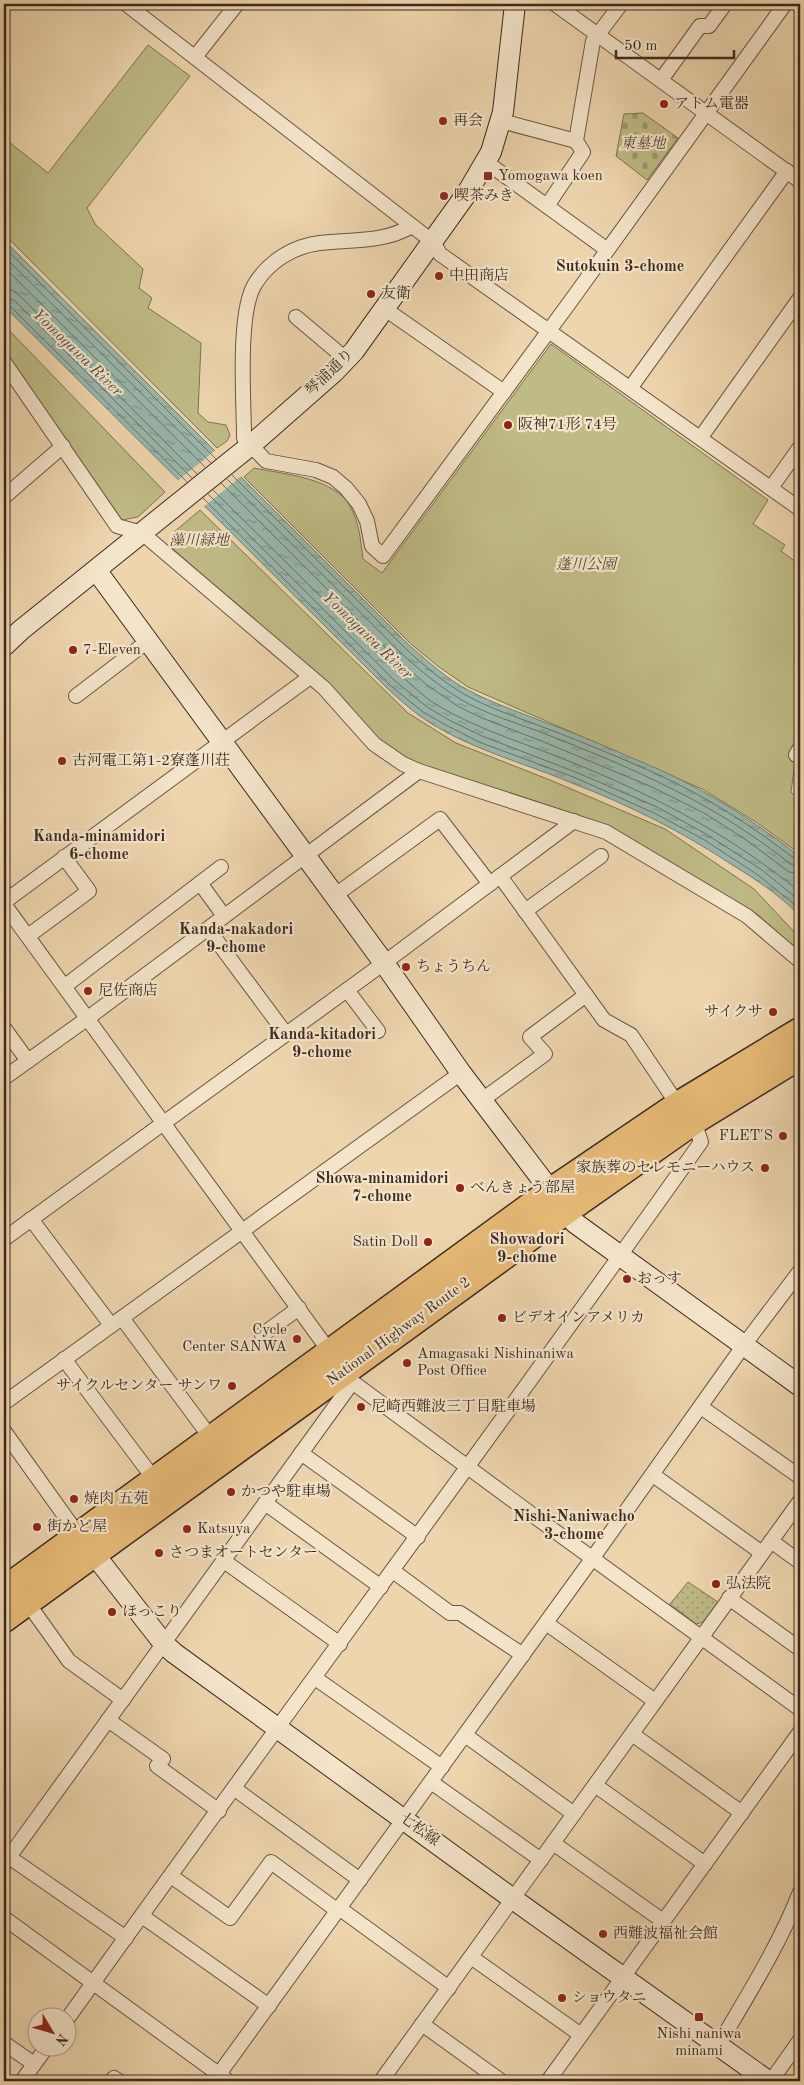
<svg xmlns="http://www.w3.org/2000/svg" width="804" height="2085" viewBox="0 0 804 2085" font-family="'Old Standard TT','Noto Serif JP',serif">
  <defs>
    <pattern id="grass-dots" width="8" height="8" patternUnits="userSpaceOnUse" patternTransform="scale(1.25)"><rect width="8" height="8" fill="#bfbb86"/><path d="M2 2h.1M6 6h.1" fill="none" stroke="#9c986d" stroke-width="1.8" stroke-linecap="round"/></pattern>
    <pattern id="cemetery-stones" width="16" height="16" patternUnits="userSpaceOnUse" patternTransform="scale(1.25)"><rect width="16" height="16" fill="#bfbb86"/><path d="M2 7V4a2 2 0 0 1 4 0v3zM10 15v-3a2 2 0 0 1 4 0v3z" fill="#9c986d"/></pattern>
    <pattern id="water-ripples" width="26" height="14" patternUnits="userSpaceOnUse" patternTransform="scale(1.25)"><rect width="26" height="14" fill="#99b8ad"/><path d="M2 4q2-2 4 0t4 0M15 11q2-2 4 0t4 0" fill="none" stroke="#7e968c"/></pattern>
  </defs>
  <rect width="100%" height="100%" fill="#eed5ae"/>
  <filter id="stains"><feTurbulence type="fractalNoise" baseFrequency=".004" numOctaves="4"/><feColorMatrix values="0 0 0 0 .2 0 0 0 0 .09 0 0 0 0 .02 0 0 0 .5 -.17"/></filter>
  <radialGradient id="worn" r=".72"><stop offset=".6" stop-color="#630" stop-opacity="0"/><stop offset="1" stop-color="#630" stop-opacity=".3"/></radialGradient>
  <polygon fill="url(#grass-dots)" stroke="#7e7254" points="688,1582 718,1602 703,1622 696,1624 670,1604"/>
  <polygon fill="url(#cemetery-stones)" stroke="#7e7254" points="643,113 678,138 647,180 616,156 624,114"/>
  <g fill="#bfbb86" stroke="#7e7254">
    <polygon points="148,45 190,76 87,208 95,224 143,269 139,288 152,298 148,308 201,343 198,413 208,422 226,425 230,435 227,441 217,448 4,234 4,138 48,173"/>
    <polygon points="4,325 165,492 138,517 122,520 11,360 4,353"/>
    <path d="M551 344 768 500 753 524 785 545 781 551 800 565V735L792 747 796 755 791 792 800 801V854L756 822 702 789 468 687 439 667 412 645 244 477 254 468C283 474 335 478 350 506 359 522 361 541 363 559L382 573Z"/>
    <polygon points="200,510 408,713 456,743 550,780 665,829 754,889 800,938 800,952 757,914 605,826 403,758 377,742 346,701 173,549 174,532"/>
  </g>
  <path fill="url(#water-ripples)" stroke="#747f76" d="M4 240 411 647C429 662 447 679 468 690 494 704 522 713 549 724 586 737 622 754 658 769 709 792 756 822 800 857V916C782 897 757 880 734 866 683 832 629 805 572 783 522 762 465 748 420 716 409 708 398 698 388 689L4 306Z"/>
  <polygon fill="#eed5ae" points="217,449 243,475 202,508 176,482"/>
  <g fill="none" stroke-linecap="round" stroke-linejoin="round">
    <g stroke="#6b7168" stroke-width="1">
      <polyline points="4,247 216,459"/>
      <polyline points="4,256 211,463"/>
      <polyline points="4,267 205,467"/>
      <polyline points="4,289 12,290 19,295 197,474"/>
      <polyline points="4,297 14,300 192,478"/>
      <polyline points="4,303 9,305 187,482"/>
      <path d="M232 475 407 650C425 666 443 682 464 694 490 709 520 718 548 729 585 743 621 758 657 774 707 797 752 826 795 859L800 861"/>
      <path d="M227 479 403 655C421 671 439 686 460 699 487 715 518 723 548 735 584 749 621 764 656 781 705 804 749 831 792 865L800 867"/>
      <polyline points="221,483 398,660 427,685 459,707 482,718 544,742 652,787 704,813 745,839 789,872 800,874"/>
      <path d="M213 490 400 675C411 684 421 694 432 702 478 731 532 745 581 766 663 800 731 836 800 892"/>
      <polyline points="208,494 395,681 427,707 449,720 482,736 578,773 657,807 706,834 762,870 800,901"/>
      <polyline points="203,498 391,686 423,712 446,725 479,742 576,778 654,813 703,839 758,875 800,909"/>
    </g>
    <g stroke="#695546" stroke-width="16">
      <g id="street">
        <polyline points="126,4 433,242 440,254 800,509"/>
        <polyline points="555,4 800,181"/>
        <polyline points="195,57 237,4"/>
        <polyline points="661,80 700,26 709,26 725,4"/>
        <polyline points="501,121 576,141"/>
        <polyline points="486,162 606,249"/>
        <polyline points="547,206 583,152 576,141 593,41 621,4"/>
        <path d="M412 226C383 243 353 239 320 243 294 246 269 261 255 284 237 313 244 401 244 438L266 461 316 470 333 477 346 488 359 504 367 521 372 546 383 556 570 302 785 4"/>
        <polyline points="385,309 504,392"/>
        <polyline points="296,317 347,360"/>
        <polyline points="4,362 117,526 142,533 324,688 374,744 403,764 419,771 606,832 747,916 800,961"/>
        <polyline points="631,387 787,171"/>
        <polyline points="701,437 800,298"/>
        <polyline points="771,488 800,447"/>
        <polyline points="4,497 63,446"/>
        <polyline points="76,696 148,641"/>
        <polyline points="796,755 800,748"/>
        <polyline points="500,876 604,1020 631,1035 678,1105"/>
        <polyline points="200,883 224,916"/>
        <polyline points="334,896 440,819 490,884"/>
        <polyline points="4,902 310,677"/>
        <polyline points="4,904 351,1381 534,1516 800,1709"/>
        <polyline points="525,911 601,856"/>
        <polyline points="208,929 286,1034"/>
        <polyline points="28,936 89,891 64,857"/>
        <polyline points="65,986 221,867"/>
        <polyline points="347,990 378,1031"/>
        <polyline points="4,1028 28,1061"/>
        <polyline points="4,1078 88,1018 419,771"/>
        <polyline points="482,1100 545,1054 530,1037 586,995"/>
        <polyline points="31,1219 111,1325"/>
        <polyline points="4,1239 384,963 574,821"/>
        <polyline points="122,1318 211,1438"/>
        <polyline points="262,1335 299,1308"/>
        <polyline points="64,1359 154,1479"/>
        <polyline points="4,1403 461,1073"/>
        <polyline points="701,1407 800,1477"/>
        <polyline points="4,1431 82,1540"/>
        <polyline points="301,1453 418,1537"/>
        <polyline points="653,1475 762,1553"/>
        <polyline points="265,1503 381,1587"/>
        <polyline points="771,1541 800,1562"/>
        <polyline points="224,1561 340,1644"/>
        <polyline points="393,1571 450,1613 460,1613 523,1655"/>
        <polyline points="729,1598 800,1649"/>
        <polyline points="27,1602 69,1661 123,1700"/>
        <polyline points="546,1623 655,1701"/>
        <polyline points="315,1678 442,1767"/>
        <polyline points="108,1720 163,1759 157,1766 219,1811"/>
        <polyline points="632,1734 742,1813"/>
        <polyline points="465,1735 574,1814"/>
        <polyline points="431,1782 541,1860"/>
        <polyline points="595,1785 705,1864"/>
        <polyline points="235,1789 360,1880"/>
        <polyline points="553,1843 663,1921"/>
        <polyline points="9,1857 126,1938"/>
        <polyline points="4,1864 349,1387 351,1381"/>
        <polyline points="171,1876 230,1918 271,1862 338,1911"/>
        <polyline points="339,1908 449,1988"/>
        <polyline points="142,1916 269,2006"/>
        <polyline points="4,1918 228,2081"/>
        <polyline points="471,1957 581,2035"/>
        <path d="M68 2018C277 1725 493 1436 701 1142L694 1121"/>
        <polyline points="422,2024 501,2081"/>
        <polyline points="4,2043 34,2064"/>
        <path d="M718 2046C747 1996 779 1946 800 1892"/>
        <polyline points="22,2081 46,2048"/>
        <polyline points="111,2081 114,2078 119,2081"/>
        <polyline points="214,2081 592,1559 744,1345 800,1271"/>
        <polyline points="381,2081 800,1501"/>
        <polyline points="548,2081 800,1732"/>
        <polyline points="771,2081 800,2040"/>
      </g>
    </g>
    <g stroke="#3d2a23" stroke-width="22">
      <g id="secondary">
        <polyline points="96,570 384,963 461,1073 575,1223 800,1386"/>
        <polyline points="4,646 21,630 251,445 334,372 354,351 467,193 491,152 503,112 515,4"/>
        <polyline points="94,1554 164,1644 174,1653 513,1899 768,2081"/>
      </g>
    </g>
    <g stroke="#3d2a23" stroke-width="29">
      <g id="highway">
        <polyline points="4,1590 551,1191 678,1105 800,1031"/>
        <polyline points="4,1619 566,1211 694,1121 800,1056"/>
      </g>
    </g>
    <use href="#street" stroke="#f4e4ca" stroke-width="14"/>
    <use href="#secondary" stroke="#f4e4ca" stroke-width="20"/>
    <use href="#highway" stroke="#e7ba77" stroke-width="26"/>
  </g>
  <g fill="#8f2418" stroke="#f4e4ca" stroke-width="2">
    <circle cx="664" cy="104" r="5"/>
    <circle cx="443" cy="121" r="5"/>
    <rect x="483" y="171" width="10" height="10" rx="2.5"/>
    <circle cx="444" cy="196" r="5"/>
    <circle cx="439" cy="276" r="5"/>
    <circle cx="371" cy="294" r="5"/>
    <circle cx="508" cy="425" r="5"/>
    <circle cx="73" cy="650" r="5"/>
    <circle cx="62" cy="761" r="5"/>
    <circle cx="406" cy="967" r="5"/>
    <circle cx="88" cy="991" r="5"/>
    <circle cx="773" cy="1012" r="5"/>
    <circle cx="783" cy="1136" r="5"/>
    <circle cx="765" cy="1168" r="5"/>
    <circle cx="460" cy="1188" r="5"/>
    <circle cx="428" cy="1242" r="5"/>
    <circle cx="627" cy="1279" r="5"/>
    <circle cx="502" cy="1318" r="5"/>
    <circle cx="297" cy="1339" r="5"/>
    <circle cx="407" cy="1363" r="5"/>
    <circle cx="232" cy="1386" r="5"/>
    <circle cx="361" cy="1407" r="5"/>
    <circle cx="231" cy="1492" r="5"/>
    <circle cx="74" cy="1499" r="5"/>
    <circle cx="37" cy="1527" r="5"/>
    <circle cx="187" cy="1529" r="5"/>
    <circle cx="159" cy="1553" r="5"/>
    <circle cx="716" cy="1584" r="5"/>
    <circle cx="112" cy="1612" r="5"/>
    <circle cx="603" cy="1934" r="5"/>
    <circle cx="562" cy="1998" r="5"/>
    <rect x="694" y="2012" width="10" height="10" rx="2.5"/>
  </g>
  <g text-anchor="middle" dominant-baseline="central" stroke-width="4.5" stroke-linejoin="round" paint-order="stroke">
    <g font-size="15" fill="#3d2a23" stroke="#f4e4ca" text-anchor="start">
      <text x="674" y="104">アトム電器</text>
      <text x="453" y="121">再会</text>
      <text x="498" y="176">Yomogawa koen</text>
      <text x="454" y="196">喫茶みき</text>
      <text x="449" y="276">中田商店</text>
      <text x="381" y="294">友衛</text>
      <text x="518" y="425">阪神71形 74号</text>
      <text x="83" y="650">7-Eleven</text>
      <text x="72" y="761">古河電工第1-2寮蓬川荘</text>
      <text x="416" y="967">ちょうちん</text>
      <text x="98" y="991">尼佐商店</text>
      <text x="763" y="1012" text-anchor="end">サイクサ</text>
      <text x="773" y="1136" text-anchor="end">FLET'S</text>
      <text x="755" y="1168" text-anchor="end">家族葬のセレモニーハウス</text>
      <text x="470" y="1188">べんきょう部屋</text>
      <text x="418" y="1242" text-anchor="end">Satin Doll</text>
      <text x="637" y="1279">おっす</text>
      <text x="512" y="1318">ビデオインアメリカ</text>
      <text x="287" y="1330" text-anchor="end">Cycle<tspan x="287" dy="17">Center SANWA</tspan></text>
      <text x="417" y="1354">Amagasaki Nishinaniwa<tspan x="417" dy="17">Post Office</tspan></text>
      <text x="222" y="1386" text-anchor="end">サイクルセンター サンワ</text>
      <text x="371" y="1407">尼崎西難波三丁目駐車場</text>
      <text x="241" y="1492">かつや駐車場</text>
      <text x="84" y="1499">焼肉 五苑</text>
      <text x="47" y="1527">街かど屋</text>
      <text x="197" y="1529">Katsuya</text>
      <text x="169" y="1553">さつまオートセンター</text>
      <text x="726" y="1584">弘法院</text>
      <text x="122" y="1612">ほっこり</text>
      <text x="613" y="1934">西難波福祉会館</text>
      <text x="572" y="1998">ショウタニ</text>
      <text x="699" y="2034" text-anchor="middle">Nishi naniwa<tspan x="699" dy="17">minami</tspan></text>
    </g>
    <g font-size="15" font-style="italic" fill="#574737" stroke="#f4e4ca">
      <text x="643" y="144">東墓地</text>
      <text x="199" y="541">藻川緑地</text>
      <text x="586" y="565">蓬川公園</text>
    </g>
    <g font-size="15" fill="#3d2a23" stroke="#f4e4ca">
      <text transform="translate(330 373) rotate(-44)">琴浦通り</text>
      <text transform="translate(399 1332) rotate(-36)">National Highway Route 2</text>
      <text transform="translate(419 1830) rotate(36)">七松線</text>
    </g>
    <g font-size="16" font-weight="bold" fill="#3d2a23" stroke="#f4e4ca">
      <text x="620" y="267">Sutokuin 3-chome</text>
      <text x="99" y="837">Kanda-minamidori<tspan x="99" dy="18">6-chome</tspan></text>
      <text x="236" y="930">Kanda-nakadori<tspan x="236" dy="18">9-chome</tspan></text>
      <text x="322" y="1035">Kanda-kitadori<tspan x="322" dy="18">9-chome</tspan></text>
      <text x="382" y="1179">Showa-minamidori<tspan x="382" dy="18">7-chome</tspan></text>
      <text x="527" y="1240">Showadori<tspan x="527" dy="18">9-chome</tspan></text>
      <text x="574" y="1517">Nishi-Naniwacho<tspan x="574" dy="18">3-chome</tspan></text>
    </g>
    <g font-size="16" font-style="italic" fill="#544e46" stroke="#f4e4ca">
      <text transform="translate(77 353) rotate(44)">Yomogawa River</text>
      <text transform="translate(367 636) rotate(44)">Yomogawa River</text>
    </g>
  </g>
  <rect width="804" height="2085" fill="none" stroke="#eed5ae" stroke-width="20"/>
  <rect x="5" y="5" width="794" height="2075" fill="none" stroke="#3d2a23" stroke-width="2.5"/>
  <rect x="10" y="10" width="784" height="2065" fill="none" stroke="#3d2a23"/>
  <g transform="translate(52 2032) rotate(128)"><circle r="24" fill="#f4e4ca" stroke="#ab9a87"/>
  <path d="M0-4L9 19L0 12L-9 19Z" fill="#8f2418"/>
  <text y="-8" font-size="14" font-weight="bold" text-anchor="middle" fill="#3d2a23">N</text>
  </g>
  <path d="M616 50v8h118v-8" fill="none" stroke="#3d2a23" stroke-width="2.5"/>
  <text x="624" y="50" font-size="15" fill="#3d2a23" stroke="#f4e4ca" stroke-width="4" paint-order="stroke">50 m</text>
  <rect width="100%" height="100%" filter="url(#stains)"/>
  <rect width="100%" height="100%" fill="url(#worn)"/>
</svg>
